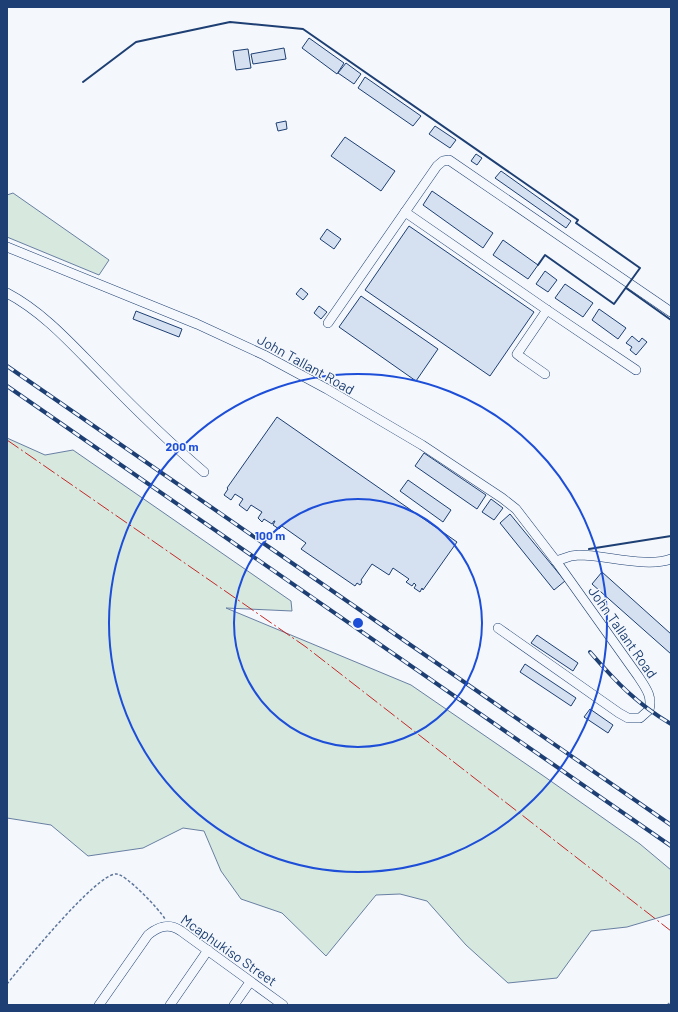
<svg xmlns="http://www.w3.org/2000/svg" width="678" height="1012" viewBox="0 0 678 1012" font-family="Barlow,sans-serif">
  <rect width="100%" height="100%" fill="#f4f7fb"/>
  <g fill="#d7e8df" stroke="#687fa3">
    <polygon points="13,193 109,260 99,275 7,237 7,195"/>
    <polygon points="7,438 45,455 73,450 291,601 292,611 226,608 411,685 545,777 640,844 671,870 671,914 627,927 591,931 557,978 508,983 466,945 427,901 400,894 376,895 326,956 282,913 241,899 221,871 204,831 183,828 143,848 88,856 51,825 7,818"/>
  </g>
  <g fill="#d5e0f0" stroke="#1d3f73">
    <polygon points="309,38 344,63 337,74 302,48"/>
    <polygon points="284,48 286,59 253,64 251,54"/>
    <polygon points="248,49 251,68 236,70 233,51"/>
    <polygon points="346,63 361,74 354,84 338,73"/>
    <polygon points="365,77 421,116 413,126 358,88"/>
    <polygon points="286,121 287,129 278,131 276,123"/>
    <polygon points="435,126 456,140 450,148 429,134"/>
    <polygon points="345,137 395,171 381,191 331,156"/>
    <polygon points="476,154 482,158 477,165 471,161"/>
    <polygon points="501,171 571,221 566,228 495,178"/>
    <polygon points="432,191 493,233 483,248 423,205"/>
    <polygon points="409,226 534,312 490,376 365,290"/>
    <polygon points="327,229 341,239 334,249 320,239"/>
    <polygon points="503,240 538,265 528,279 493,255"/>
    <polygon points="545,271 557,280 548,292 536,284"/>
    <polygon points="565,284 593,303 583,317 555,298"/>
    <polygon points="301,288 308,294 303,300 296,294"/>
    <polygon points="361,296 438,349 416,381 339,327"/>
    <polygon points="319,306 327,312 321,319 314,313"/>
    <polygon points="599,309 626,328 618,339 592,320"/>
    <polygon points="136,311 182,329 179,337 133,319"/>
    <polygon points="632,336 639,342 642,338 647,342 636,355 630,350 632,347 626,343"/>
    <polygon points="277,417 457,542 423,590 422,588 420,592 414,588 416,585 414,583 412,586 406,582 409,579 393,568 389,575 372,564 361,580 362,582 360,585 357,583 355,586 301,549 306,543 282,526 279,529 273,525 275,521 274,521 272,524 264,519 262,522 258,518 262,512 251,505 247,511 239,505 243,499 235,494 231,500 224,495 228,489 227,488"/>
    <polygon points="424,453 486,495 477,509 415,466"/>
    <polygon points="408,480 451,510 443,522 400,491"/>
    <polygon points="491,499 503,508 494,520 482,512"/>
    <polygon points="510,514 565,581 554,590 500,523"/>
    <polygon points="602,572 671,634 671,654 592,584"/>
    <polygon points="537,635 578,663 573,671 531,643"/>
    <polygon points="525,664 576,698 571,706 520,672"/>
    <polygon points="590,709 613,725 608,733 584,717"/>
  </g>
  <g fill="none" stroke-linecap="round" stroke-linejoin="round">
    <g stroke="#1d3f73" stroke-width="10">
      <g id="minor">
        <polyline points="405,212 547,310 636,370"/>
        <path d="M7 247 197 324 264 355 327 389 422 445 502 498 516 509 556 561 638 676C645 687 653 696 649 710L640 718H628L619 713 498 628"/>
        <path d="M7 293C45 313 74 347 104 377 136 410 169 442 204 472"/>
        <polyline points="328,323 437,166 443,161 449,160 671,312"/>
        <polyline points="545,374 522,358 517,354 547,310"/>
        <path d="M556 561 571 556 579 555C605 555 647 568 671 559"/>
        <path d="M99 1005 148 935C159 926 169 923 181 931L283 1005"/>
        <polyline points="170,1005 208,950"/>
        <polyline points="234,1005 250,982"/>
      </g>
    </g>
    <g stroke="#5e769c" stroke-width="1.5" stroke-dasharray="3 2" stroke-linecap="butt">
      <path d="M7 984C22 965 96 874 116 874 125 873 160 910 165 919"/>
      <polyline points="667,1005 671,1002"/>
    </g>
    <use href="#minor" stroke="#f4f7fb" stroke-width="9"/>
    <g stroke="#1d3f73" stroke-width="4">
      <g id="rail">
        <polyline points="7,366 671,825"/>
        <polyline points="7,386 671,846"/>
        <path d="M590 652C616 682 637 704 671 724"/>
      </g>
    </g>
    <use href="#rail" stroke="#f4f7fb" stroke-width="2.5" stroke-dasharray="8" stroke-linecap="butt"/>
    <g stroke="#1d3f73" stroke-width="2">
      <polyline points="83,82 136,42 230,22 303,29 578,220 576,223 640,268 614,304 545,255 538,265"/>
      <polyline points="626,288 671,320"/>
      <polyline points="671,455 671,459"/>
      <polyline points="589,549 671,536"/>
    </g>
    <polyline stroke="#c62828" stroke-width="1" stroke-dasharray="14 3 2 3" stroke-linecap="butt" points="7,440 306,647 671,931"/>
  </g>
  <g fill="none" stroke="#1d4ed8" stroke-width="2">
    <circle cx="358" cy="623" r="124"/>
    <circle cx="358" cy="623" r="249"/>
  </g>
  <g text-anchor="middle" dominant-baseline="central" stroke-width="3" stroke-linejoin="round" paint-order="stroke">
    <g font-size="14" fill="#1d3f73" stroke="#f4f7fb">
      <text transform="translate(306 364) rotate(29)">John Tallant Road</text>
      <text transform="translate(623 632) rotate(55)">John Tallant Road</text>
      <text transform="translate(229 950) rotate(35)">Mcaphukiso Street</text>
    </g>
  </g>
  <circle cx="358" cy="623" r="6" fill="#1d4ed8" stroke="#f4f7fb" stroke-width="2"/>
  <g font-size="12" text-anchor="middle" font-weight="bold" fill="#1d4ed8" stroke="#f4f7fb" stroke-width="3" stroke-linejoin="round" paint-order="stroke">
    <text x="182" y="451">200 m</text>
    <text x="270" y="540">100 m</text>
  </g>
  <rect width="678" height="1012" fill="none" stroke="#1d3f73" stroke-width="16"/>
</svg>
